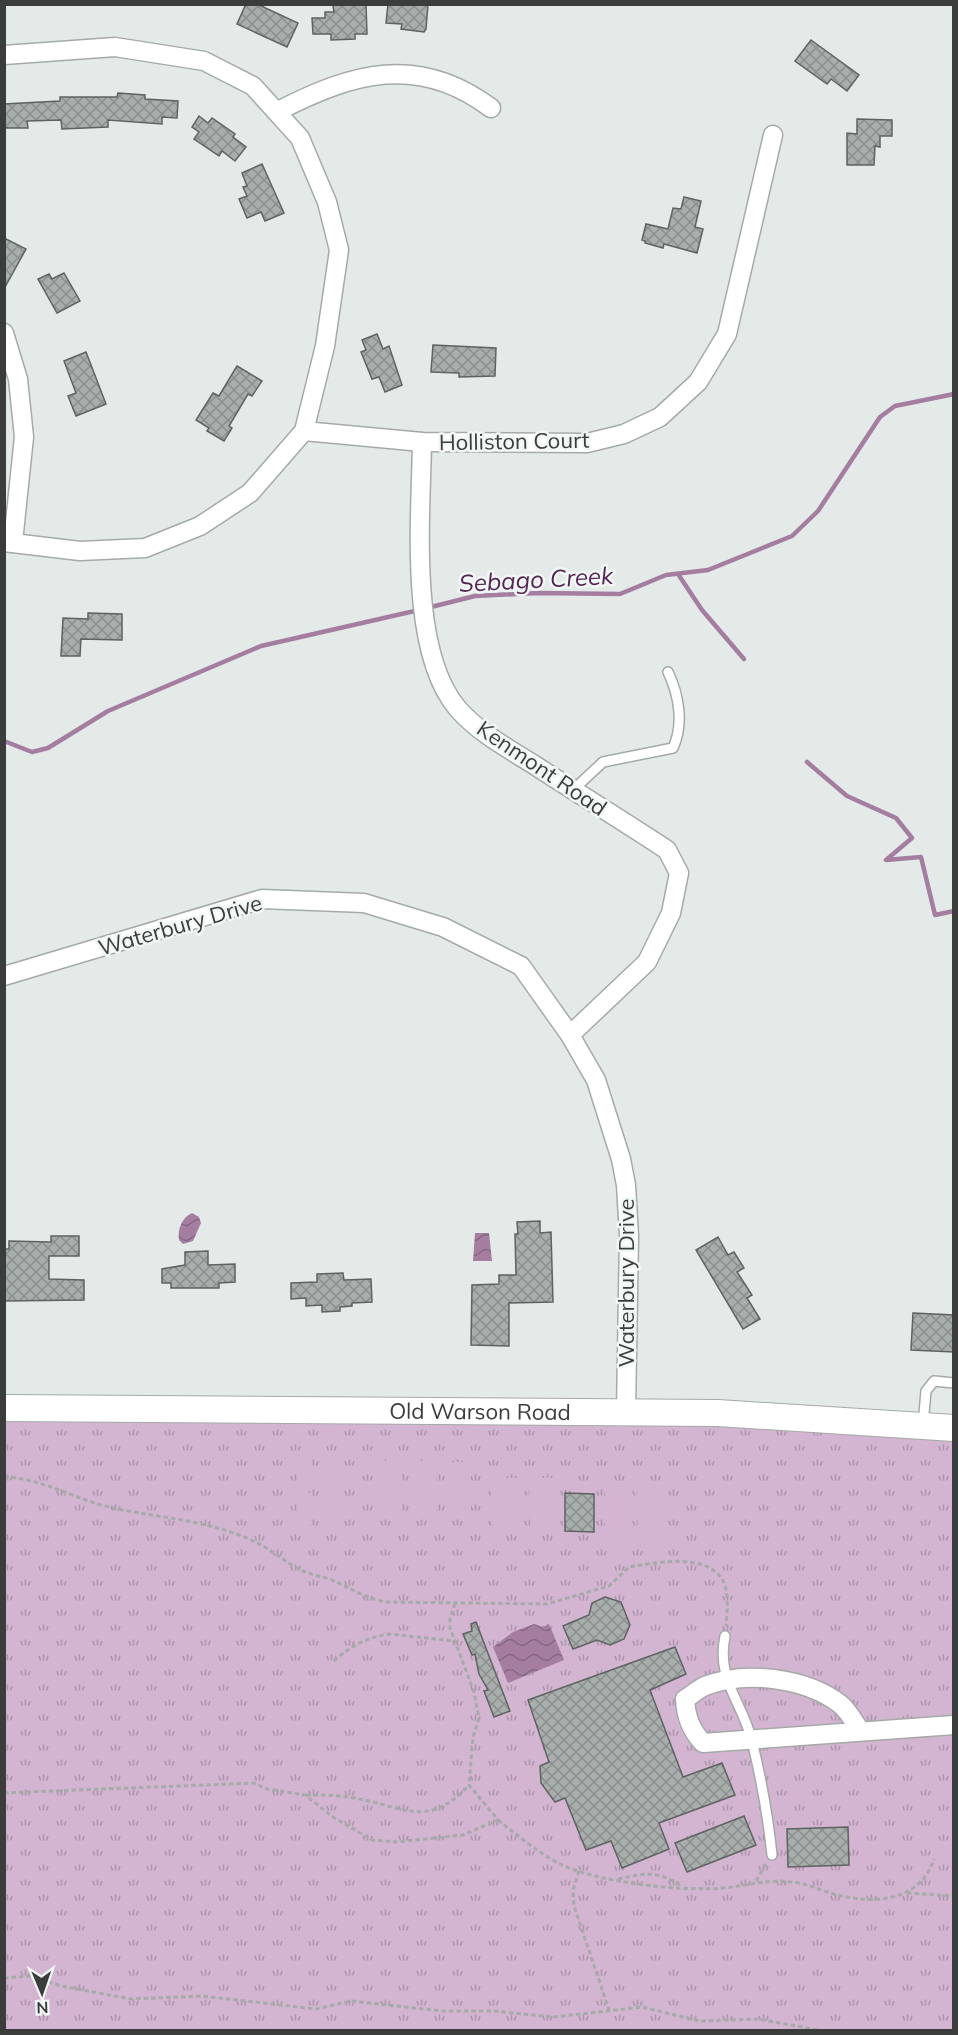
<svg xmlns="http://www.w3.org/2000/svg" width="958" height="2035" viewBox="0 0 958 2035" font-family="Mulish,sans-serif">
  <defs>
    <pattern id="grass-tufts" width="24" height="20" patternUnits="userSpaceOnUse" patternTransform="scale(1.5)"><rect width="24" height="20" fill="#d3b4d1"/><path d="M3 7l-1-3M5 7V3M7 7l1-3M15 17l-1-3M17 17v-4M19 17l1-3" fill="none" stroke="#ac94ab"/></pattern>
    <pattern id="water-waves" width="16" height="10" patternUnits="userSpaceOnUse" patternTransform="scale(1.5)"><rect width="16" height="10" fill="#a47da1"/><path d="M0 5q4-4 8 0t8 0" fill="none" stroke="#876884"/></pattern>
    <pattern id="building-cross-hatch" width="8" height="8" patternUnits="userSpaceOnUse" patternTransform="scale(1.5)"><rect width="8" height="8" fill="#a8aeac"/><path d="M0 0l8 8M0 8l8-8" fill="none" stroke="#8a8f8d"/></pattern>
  </defs>
  <rect width="100%" height="100%" fill="#e4eae8"/>
  <polygon fill="url(#grass-tufts)" points="5,1417 670,1421 953,1437 953,2030 5,2030"/>
  <g fill="#d3b4d1">
    <polygon points="312,1450 312,1482 298,1482 297,1451"/>
    <polygon points="323,1451 337,1451 338,1482 323,1482"/>
    <rect x="375" y="1461" width="26" height="56"/>
    <polygon points="410,1461 436,1461 437,1516 411,1517"/>
    <rect x="445" y="1462" width="26" height="55"/>
    <polygon points="492,1478 519,1478 519,1534 493,1534"/>
    <polygon points="529,1478 555,1478 556,1534 530,1534"/>
    <polygon points="631,1485 632,1541 605,1541 605,1486"/>
    <polygon points="663,1485 664,1541 638,1541 637,1486"/>
    <polygon points="297,1493 312,1493 312,1525 298,1525"/>
    <polygon points="322,1493 337,1493 337,1525 323,1525"/>
  </g>
  <g fill="url(#water-waves)">
    <path d="M192 1213 199 1217 201 1223 193 1241 183 1244 179 1240C177 1230 182 1217 192 1213Z"/>
    <polygon points="475,1233 489,1233 492,1261 473,1261"/>
    <polygon points="534,1624 543,1627 549,1624 564,1660 508,1683 493,1647 513,1632"/>
  </g>
  <g fill="none" stroke-linecap="round" stroke-linejoin="round">
    <g stroke="#a47da1" stroke-width="4.5">
      <polyline points="678,574 702,610 744,659"/>
      <polyline points="427,608 475,596 539,593 620,594 666,575 708,570 792,536 818,511 880,417 895,406 954,394"/>
      <polyline points="4,741 32,752 48,748 108,711 261,646 419,610"/>
      <polyline points="807,762 847,796 896,818 912,838 886,860 921,857 935,915 954,911"/>
    </g>
  </g>
  <g fill="url(#building-cross-hatch)" stroke="#5e6362" stroke-width="1.5">
    <polygon points="246,4 257,4 298,23 287,47 237,24"/>
    <polygon points="337,4 366,4 367,34 355,34 355,39 331,40 331,34 313,34 312,18 325,18 325,12 334,12 333,6"/>
    <polygon points="388,4 428,4 426,29 424,32 401,29 402,24 386,23"/>
    <polygon points="811,40 859,75 847,91 831,79 827,84 795,61"/>
    <polygon points="118,93 145,95 145,99 178,101 177,118 162,117 162,124 108,120 108,127 62,129 61,120 27,121 28,128 4,128 4,104 60,101 60,97 117,97"/>
    <polygon points="199,116 208,123 212,118 235,134 233,137 246,147 235,161 222,151 219,156 194,139 199,132 192,127"/>
    <polygon points="857,119 892,120 892,136 880,136 880,147 875,146 874,165 847,165 847,133 857,134"/>
    <polygon points="262,164 284,213 265,221 261,212 247,218 239,199 247,196 243,187 247,186 242,173"/>
    <polygon points="684,197 701,201 695,227 703,229 697,253 664,244 663,248 645,243 645,241 642,240 646,224 668,229 673,208 681,209"/>
    <polygon points="4,238 26,249 4,289"/>
    <polygon points="64,273 80,301 57,313 38,279 49,274 52,279"/>
    <polygon points="377,334 383,349 389,346 402,385 385,392 379,377 372,379 361,352 366,350 362,340"/>
    <polygon points="433,345 496,348 495,376 459,377 459,373 431,372"/>
    <polygon points="86,352 106,404 76,416 68,396 76,393 64,361"/>
    <polygon points="237,366 262,381 252,396 248,394 229,426 232,428 224,441 207,431 209,428 196,420 213,393 219,396"/>
    <polygon points="88,613 122,614 122,640 81,639 80,656 61,656 63,618 88,619"/>
    <polygon points="540,1221 540,1233 551,1232 553,1302 509,1303 509,1346 471,1345 472,1285 499,1284 499,1275 516,1275 515,1234 518,1234 517,1222"/>
    <polygon points="51,1236 79,1236 79,1256 49,1256 49,1279 84,1280 84,1300 4,1301 4,1249 9,1249 9,1241 51,1242"/>
    <polygon points="718,1237 728,1255 734,1252 744,1268 737,1272 752,1295 747,1298 760,1319 743,1329 696,1250"/>
    <polygon points="208,1251 208,1265 235,1264 235,1282 219,1283 219,1288 171,1288 171,1283 162,1283 162,1269 185,1265 185,1252"/>
    <polygon points="343,1273 344,1280 371,1279 372,1302 352,1303 352,1306 340,1307 340,1311 322,1312 322,1305 306,1306 306,1298 291,1299 291,1283 317,1282 317,1274"/>
    <polygon points="913,1313 954,1315 954,1352 911,1350"/>
    <polygon points="565,1493 594,1494 594,1532 565,1531"/>
    <polygon points="605,1597 621,1602 630,1625 624,1639 610,1645 597,1640 573,1649 563,1626 589,1615 592,1603"/>
    <polygon points="476,1622 510,1711 494,1717 484,1691 488,1690 479,1674 475,1654 472,1655 463,1634 472,1631 471,1624"/>
    <polygon points="675,1647 686,1674 650,1690 683,1777 722,1763 735,1795 659,1823 669,1849 622,1868 611,1841 586,1850 565,1798 555,1802 541,1783 540,1766 549,1762 528,1700"/>
    <polygon points="744,1816 756,1845 687,1872 675,1843"/>
    <polygon points="848,1827 849,1865 788,1867 787,1829"/>
  </g>
  <g fill="none" stroke-linecap="round" stroke-linejoin="round">
    <g stroke="#a5aaa9" stroke-width="12">
      <g id="lane">
        <path d="M573 790 603 762 673 748C684 724 679 695 668 672"/>
        <polyline points="923,1425 926,1391 934,1381 954,1383"/>
        <path d="M725 1636C716 1680 742 1701 752 1741 761 1778 768 1816 772 1855"/>
      </g>
    </g>
    <g stroke="#a5aaa9" stroke-width="21">
      <g id="street">
        <polyline points="4,55 115,47 204,61 253,86 300,138 327,202 339,250 325,346 304,431 250,493 200,526 145,548 80,551 4,542"/>
        <path d="M278 111C352 73 418 53 491 108"/>
        <polyline points="4,333 18,379 24,437 13,542"/>
        <polyline points="304,431 422,442 587,443 624,434 660,417 698,382 727,334 773,135"/>
        <path d="M422 442C421 516 408 651 458 709 479 733 509 749 536 766 579 794 623 821 667 850L679 873 671 913 647 962 570 1035"/>
        <polyline points="4,976 262,899 364,903 443,927 521,966 570,1035 596,1080 621,1159 626,1185 629,1236 626,1412"/>
        <path d="M860 1730C854 1722 848 1710 840 1704 806 1678 746 1670 705 1686 698 1689 692 1695 685 1699 686 1717 691 1730 703 1743L954 1725"/>
      </g>
    </g>
    <g stroke="#a5aaa9" stroke-width="28">
      <g id="secondary">
        <path id="s1" d="M4 1408 718 1413 954 1428"/>
      </g>
    </g>
    <g stroke="#a6aba9" stroke-width="3" stroke-dasharray="4.5 3" stroke-linecap="butt">
      <path d="M4 1477C42 1478 76 1500 113 1508 160 1518 207 1520 251 1540 268 1547 281 1559 297 1568 308 1574 320 1576 332 1580 351 1588 366 1599 386 1602L547 1604 609 1586 629 1567C654 1563 700 1553 720 1576 730 1588 727 1611 726 1626"/>
      <path d="M334 1661C350 1646 368 1637 389 1634L454 1641"/>
      <polyline points="4,1793 254,1783 267,1789 305,1795 333,1817 372,1840 397,1842 463,1835 498,1820 469,1785 473,1737 479,1718 474,1692 450,1628 450,1618 455,1604"/>
      <path d="M306 1795C322 1795 338 1795 353 1798 402 1805 427 1831 469 1785"/>
      <path d="M498 1820C517 1835 536 1851 558 1863 595 1882 680 1892 723 1888 746 1886 767 1879 791 1882 806 1883 820 1890 834 1894 873 1905 920 1902 934 1859"/>
      <polyline points="579,1871 573,1890 574,1906 609,2010"/>
      <path d="M618 1879C646 1873 656 1870 682 1886"/>
      <polyline points="756,1881 766,1864"/>
      <polyline points="907,1893 954,1896"/>
      <polyline points="4,1978 31,1976 61,1986 131,1999 202,1996 316,2009 351,2001 442,2011 494,2011 554,2017 642,2007 699,2021 758,2019 818,2030"/>
    </g>
    <use href="#lane" stroke="#fff" stroke-width="9"/>
    <use href="#street" stroke="#fff" stroke-width="18"/>
    <use href="#secondary" stroke="#fff" stroke-width="26"/>
  </g>
  <g text-anchor="middle" dominant-baseline="central" stroke-width="5" stroke-linejoin="round" paint-order="stroke">
    <g font-size="22" fill="#3a3d3c" stroke="#f1f7f5">
      <text transform="translate(514 441) rotate(-1)">Holliston Court</text>
      <text transform="translate(542 768) rotate(34)">Kenmont Road</text>
      <text transform="translate(180 925) rotate(-16)">Waterbury Drive</text>
      <text transform="translate(626 1283) rotate(-90)">Waterbury Drive</text>
      <text stroke="none"><textPath href="#s1" startOffset="476">Old Warson Road</textPath></text>
    </g>
    <g font-size="24" font-style="italic" fill="#562555" stroke="#f1f7f5">
      <text transform="translate(536 579) rotate(-3)">Sebago Creek</text>
    </g>
  </g>
  <rect width="958" height="2035" fill="none" stroke="#3a3d3c" stroke-width="12"/>
  <g transform="translate(42 1993) rotate(178)" stroke="#f1f7f5" stroke-width="4.5" paint-order="stroke">
  <path d="M0-4.5L10 22L0 15L-10 22Z" fill="#3a3d3c"/>
  <text y="-9" font-size="16" font-weight="bold" text-anchor="middle" fill="#3a3d3c">N</text>
  </g>
</svg>
